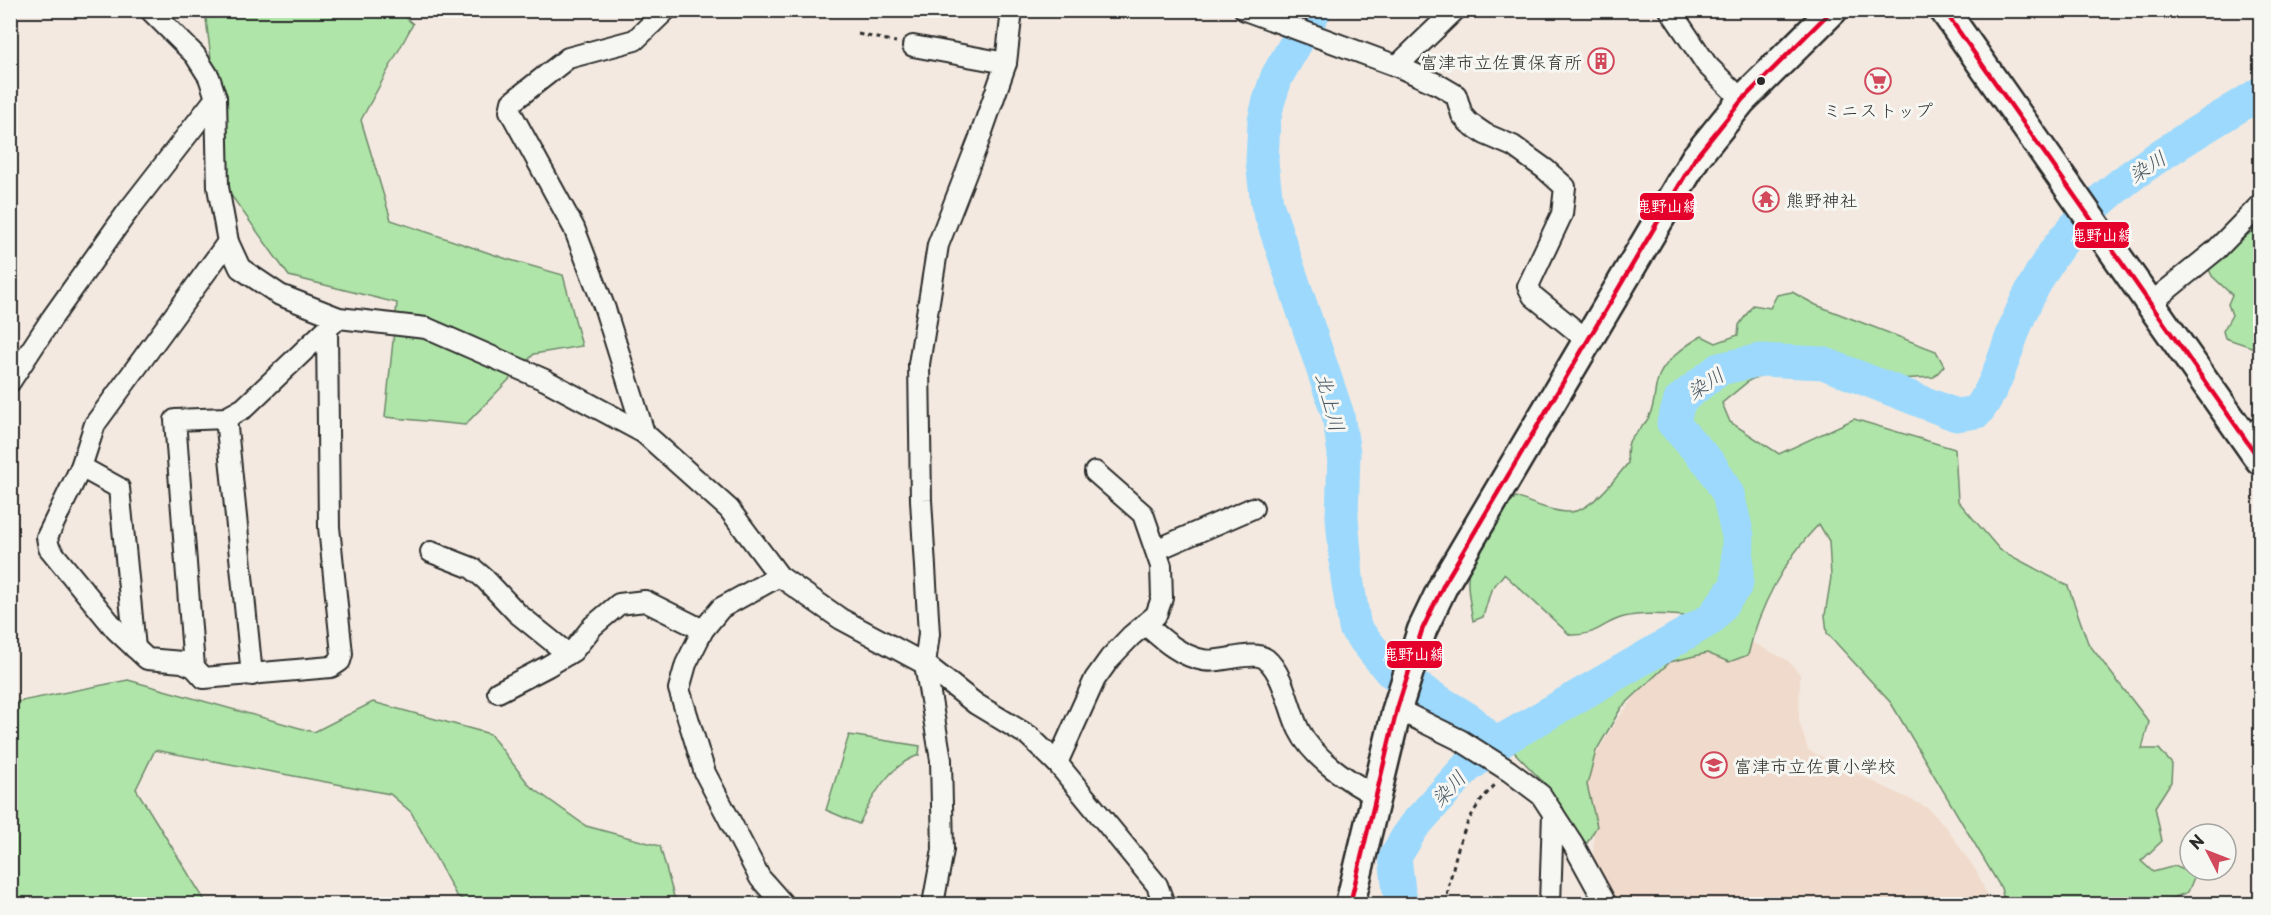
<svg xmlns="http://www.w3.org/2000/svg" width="2271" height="915" viewBox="0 0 2271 915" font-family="'Playpen Sans','Klee One',sans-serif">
  <rect width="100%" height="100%" fill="#f3e9e0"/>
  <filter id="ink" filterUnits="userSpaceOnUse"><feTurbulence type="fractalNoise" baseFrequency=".0167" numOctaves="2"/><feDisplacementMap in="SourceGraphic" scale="12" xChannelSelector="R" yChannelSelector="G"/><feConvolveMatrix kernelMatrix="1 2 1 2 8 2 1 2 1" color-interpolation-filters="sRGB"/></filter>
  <g filter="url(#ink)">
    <polygon fill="#f0dacb" points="1740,636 1787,660 1800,674 1799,721 1808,750 1928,808 1946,827 1977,872 1991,904 1599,904 1598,876 1593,857 1594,840 1581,780 1616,721 1663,661"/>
    <g fill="#afe5a8" stroke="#6d886a" stroke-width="1.5">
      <polygon points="205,11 398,11 413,24 361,120 391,220 507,259 563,275 582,346 534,354 465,425 385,417 397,303 289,276 228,191"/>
      <polygon points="2260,225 2260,350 2225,338 2223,331 2232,315 2228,304 2232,295 2212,276 2208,267"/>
      <path d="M1792 292 1816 305 1936 351 1944 366 1934 377 1898 379 1777 369 1750 380 1722 403 1730 422 1779 454 1854 419 1955 449 1958 501 2000 550 2068 586 2088 643 2149 722 2142 749H2159L2172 764 2171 782 2155 807 2162 841 2141 861 2153 872 2175 866 2195 875 2188 892 2158 904H2005L2001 888 1891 703 1827 633 1825 615 1831 577 1829 541 1819 524C1784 560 1759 607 1748 655L1729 662 1707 653 1670 662 1621 708 1596 751 1587 785 1597 826 1587 843 1578 837 1565 812 1545 784 1514 752V733L1610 661 1686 616C1666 615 1645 612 1624 617 1601 623 1598 636 1570 635L1504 574 1491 590 1483 617 1473 621C1471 607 1467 592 1468 578 1470 549 1495 516 1516 497 1531 503 1555 513 1571 512 1592 510 1616 478 1628 463 1623 430 1642 436 1650 414 1655 404 1654 393 1657 382 1661 363 1686 345 1702 336L1716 343 1738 335 1739 325 1753 305 1770 308 1777 295Z"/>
      <polygon points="128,680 314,732 373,702 490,734 530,786 586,826 660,846 676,904 469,904 456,895 411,812 390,794 155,750 136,789 207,904 11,904 11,703"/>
      <path d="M849 735 920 746 919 755C889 765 872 797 859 824L826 810Z"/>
    </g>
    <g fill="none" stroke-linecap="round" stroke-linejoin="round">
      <g stroke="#9cd9fd" stroke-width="33">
        <polyline points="1315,10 1277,76 1269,100 1264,121 1262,162 1267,204 1338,415 1344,453 1342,517 1347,578 1355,628 1390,671 1470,720 1496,745"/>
        <path d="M1402 904 1399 891 1395 857 1413 827 1466 768 1506 738 1711 619 1737 584 1738 536 1728 494 1711 465 1673 423 1680 400 1719 369 1761 360 1823 363 1956 415 1977 412C1998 385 2005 351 2018 320 2024 305 2032 289 2040 275 2087 189 2181 144 2260 93"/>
      </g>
      <g stroke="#2b2b2b" stroke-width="24">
        <g id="minor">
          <polyline points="150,10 195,55 209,77 216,98 218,187 228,242 240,268 280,295 339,318 426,328 545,380 644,433 729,509 779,576 841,619 925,664 976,704 1029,736 1057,763 1157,885 1164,904"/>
          <polyline points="1245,10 1397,66 1439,85 1456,95 1462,115 1469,123 1485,134 1513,146 1545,169 1565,187 1562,214 1528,286 1533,296 1587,340"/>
          <polyline points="1670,10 1707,65 1742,100"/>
          <polyline points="913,46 1006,63"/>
          <polyline points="1397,66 1455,10"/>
          <polyline points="228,242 95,424 81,467 47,537 49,548 116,630 147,659 182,662 194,667 204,678 331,667 340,661 342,654 329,527 327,329"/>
          <polyline points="2151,303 2216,250 2260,205"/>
          <polyline points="10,382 52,318 128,211 216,98"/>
          <polyline points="226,418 252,675"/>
          <polyline points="644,433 605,309 574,228 510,111 512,102 568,58 635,40 666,10"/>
          <polyline points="2246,438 2260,427"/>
          <polyline points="81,467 119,488 135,648"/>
          <polyline points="1156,550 1253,508"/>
          <polyline points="431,552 472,568 485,579 517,613 568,654"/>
          <polyline points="779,576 721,608 703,630 686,664 679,689 705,773 760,878 783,904"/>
          <path d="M1145 624C1162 639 1180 656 1203 660 1220 664 1253 649 1266 659 1284 674 1289 710 1299 730 1312 757 1349 782 1375 795"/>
          <polyline points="194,667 175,420 226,418 244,408 333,323"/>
          <polyline points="498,692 548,666 573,651 593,626 619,604 645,601 703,630"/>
          <polyline points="1397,709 1460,740 1509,771 1541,795 1573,844 1606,904"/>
          <polyline points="1057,763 1095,679 1110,658 1131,636 1156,615 1162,598 1161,566 1143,514 1095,472"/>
          <polyline points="933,904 943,850 941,760 925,664 929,634 921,500 919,364 938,245 979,140 1006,63 1012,10"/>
          <polyline points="1550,904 1553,813"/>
        </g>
      </g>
      <g stroke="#2b2b2b" stroke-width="33">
        <g id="highway">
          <polyline points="1944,10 2260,460"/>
          <polyline points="1350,904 1397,709 1422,630 1444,584 1696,157 1742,100 1833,10"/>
        </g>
      </g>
      <g stroke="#2b2b2b" stroke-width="3" stroke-dasharray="4.5 4.5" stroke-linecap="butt">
        <polyline points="858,34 896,42"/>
        <path d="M1448 904C1446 891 1450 881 1453 868 1460 836 1471 808 1495 785"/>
      </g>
      <use href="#minor" stroke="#f6f6f2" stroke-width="20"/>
      <use href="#highway" stroke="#f6f6f2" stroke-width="28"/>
      <g stroke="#f6f6f2" stroke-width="9">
        <g id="bus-1">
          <polyline points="1944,10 2260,460"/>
          <polyline points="1350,904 1397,709 1422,630 1444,584 1696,157 1742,100 1832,10"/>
        </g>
      </g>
      <use href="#bus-1" stroke="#e4002b" stroke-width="4.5"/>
    </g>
  </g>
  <defs>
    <g id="building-ring" transform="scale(1.35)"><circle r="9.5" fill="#f6f6f2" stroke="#d1495b" stroke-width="1.5"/><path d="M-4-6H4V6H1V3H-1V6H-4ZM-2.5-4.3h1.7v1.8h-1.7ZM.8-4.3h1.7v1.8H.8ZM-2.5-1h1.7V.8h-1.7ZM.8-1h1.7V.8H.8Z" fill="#d1495b"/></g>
    <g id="supermarket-ring" transform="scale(1.35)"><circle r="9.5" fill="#f6f6f2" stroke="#d1495b" stroke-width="1.5"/><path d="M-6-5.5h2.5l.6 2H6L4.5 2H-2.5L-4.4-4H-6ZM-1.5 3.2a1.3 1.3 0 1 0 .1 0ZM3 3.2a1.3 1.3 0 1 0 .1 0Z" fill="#d1495b"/></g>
    <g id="temple-ring" transform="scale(1.35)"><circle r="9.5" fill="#f6f6f2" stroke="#d1495b" stroke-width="1.5"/><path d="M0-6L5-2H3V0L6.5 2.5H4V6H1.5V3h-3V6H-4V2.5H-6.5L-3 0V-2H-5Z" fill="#d1495b"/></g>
    <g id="school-ring" transform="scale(1.35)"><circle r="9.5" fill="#f6f6f2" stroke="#d1495b" stroke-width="1.5"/><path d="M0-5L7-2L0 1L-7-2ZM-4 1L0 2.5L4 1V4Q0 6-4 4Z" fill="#d1495b"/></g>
  </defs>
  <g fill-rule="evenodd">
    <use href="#building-ring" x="1601" y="61"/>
    <use href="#supermarket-ring" x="1878" y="81"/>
    <use href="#temple-ring" x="1766" y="199"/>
    <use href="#school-ring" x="1714" y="765"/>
  </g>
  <circle fill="#2b2b2b" stroke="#f6f6f2" stroke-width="2" cx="1761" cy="81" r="5"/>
  <g text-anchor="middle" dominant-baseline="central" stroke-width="6" stroke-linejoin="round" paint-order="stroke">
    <g font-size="18" fill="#2b2b2b" stroke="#f6f6f2" text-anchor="start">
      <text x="1582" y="61" text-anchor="end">富津市立佐貫保育所</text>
      <text x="1878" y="109" text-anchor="middle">ミニストップ</text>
      <text x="1786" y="199">熊野神社</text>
      <text x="1734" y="765">富津市立佐貫小学校</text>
    </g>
    <g font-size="20" font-style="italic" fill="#475660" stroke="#f6f6f2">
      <text transform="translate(2147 166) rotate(-33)">染川</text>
      <text transform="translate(1705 383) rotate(-34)">染川</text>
      <text transform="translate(1331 402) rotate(75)">北上川</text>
      <text transform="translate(1448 788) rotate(-47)">染川</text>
    </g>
  </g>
  <g stroke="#f6f6f2" stroke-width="2">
    <rect x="1639" y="192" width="56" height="29" rx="6" fill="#e4002b"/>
    <rect x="2074" y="221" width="56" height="28" rx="6" fill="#e4002b"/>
    <rect x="1386" y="640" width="57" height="29" rx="6" fill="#e4002b"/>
  </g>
  <g font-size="16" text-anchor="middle" font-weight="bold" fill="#fff">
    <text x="1667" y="212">鹿野山線</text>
    <text x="2102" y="241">鹿野山線</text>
    <text x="1414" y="660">鹿野山線</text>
  </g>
  <rect width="2271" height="915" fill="none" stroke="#f6f6f2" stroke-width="36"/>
  <rect x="18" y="18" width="2235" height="879" fill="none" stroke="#2b2b2b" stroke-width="2" filter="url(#ink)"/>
  <g transform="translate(2208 852) rotate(312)"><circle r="28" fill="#f6f6f2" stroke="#a5a5a2" stroke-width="1.5"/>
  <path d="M0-4.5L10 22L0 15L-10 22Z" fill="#d1495b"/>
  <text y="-9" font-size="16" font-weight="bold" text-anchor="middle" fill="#2b2b2b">N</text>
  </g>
</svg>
